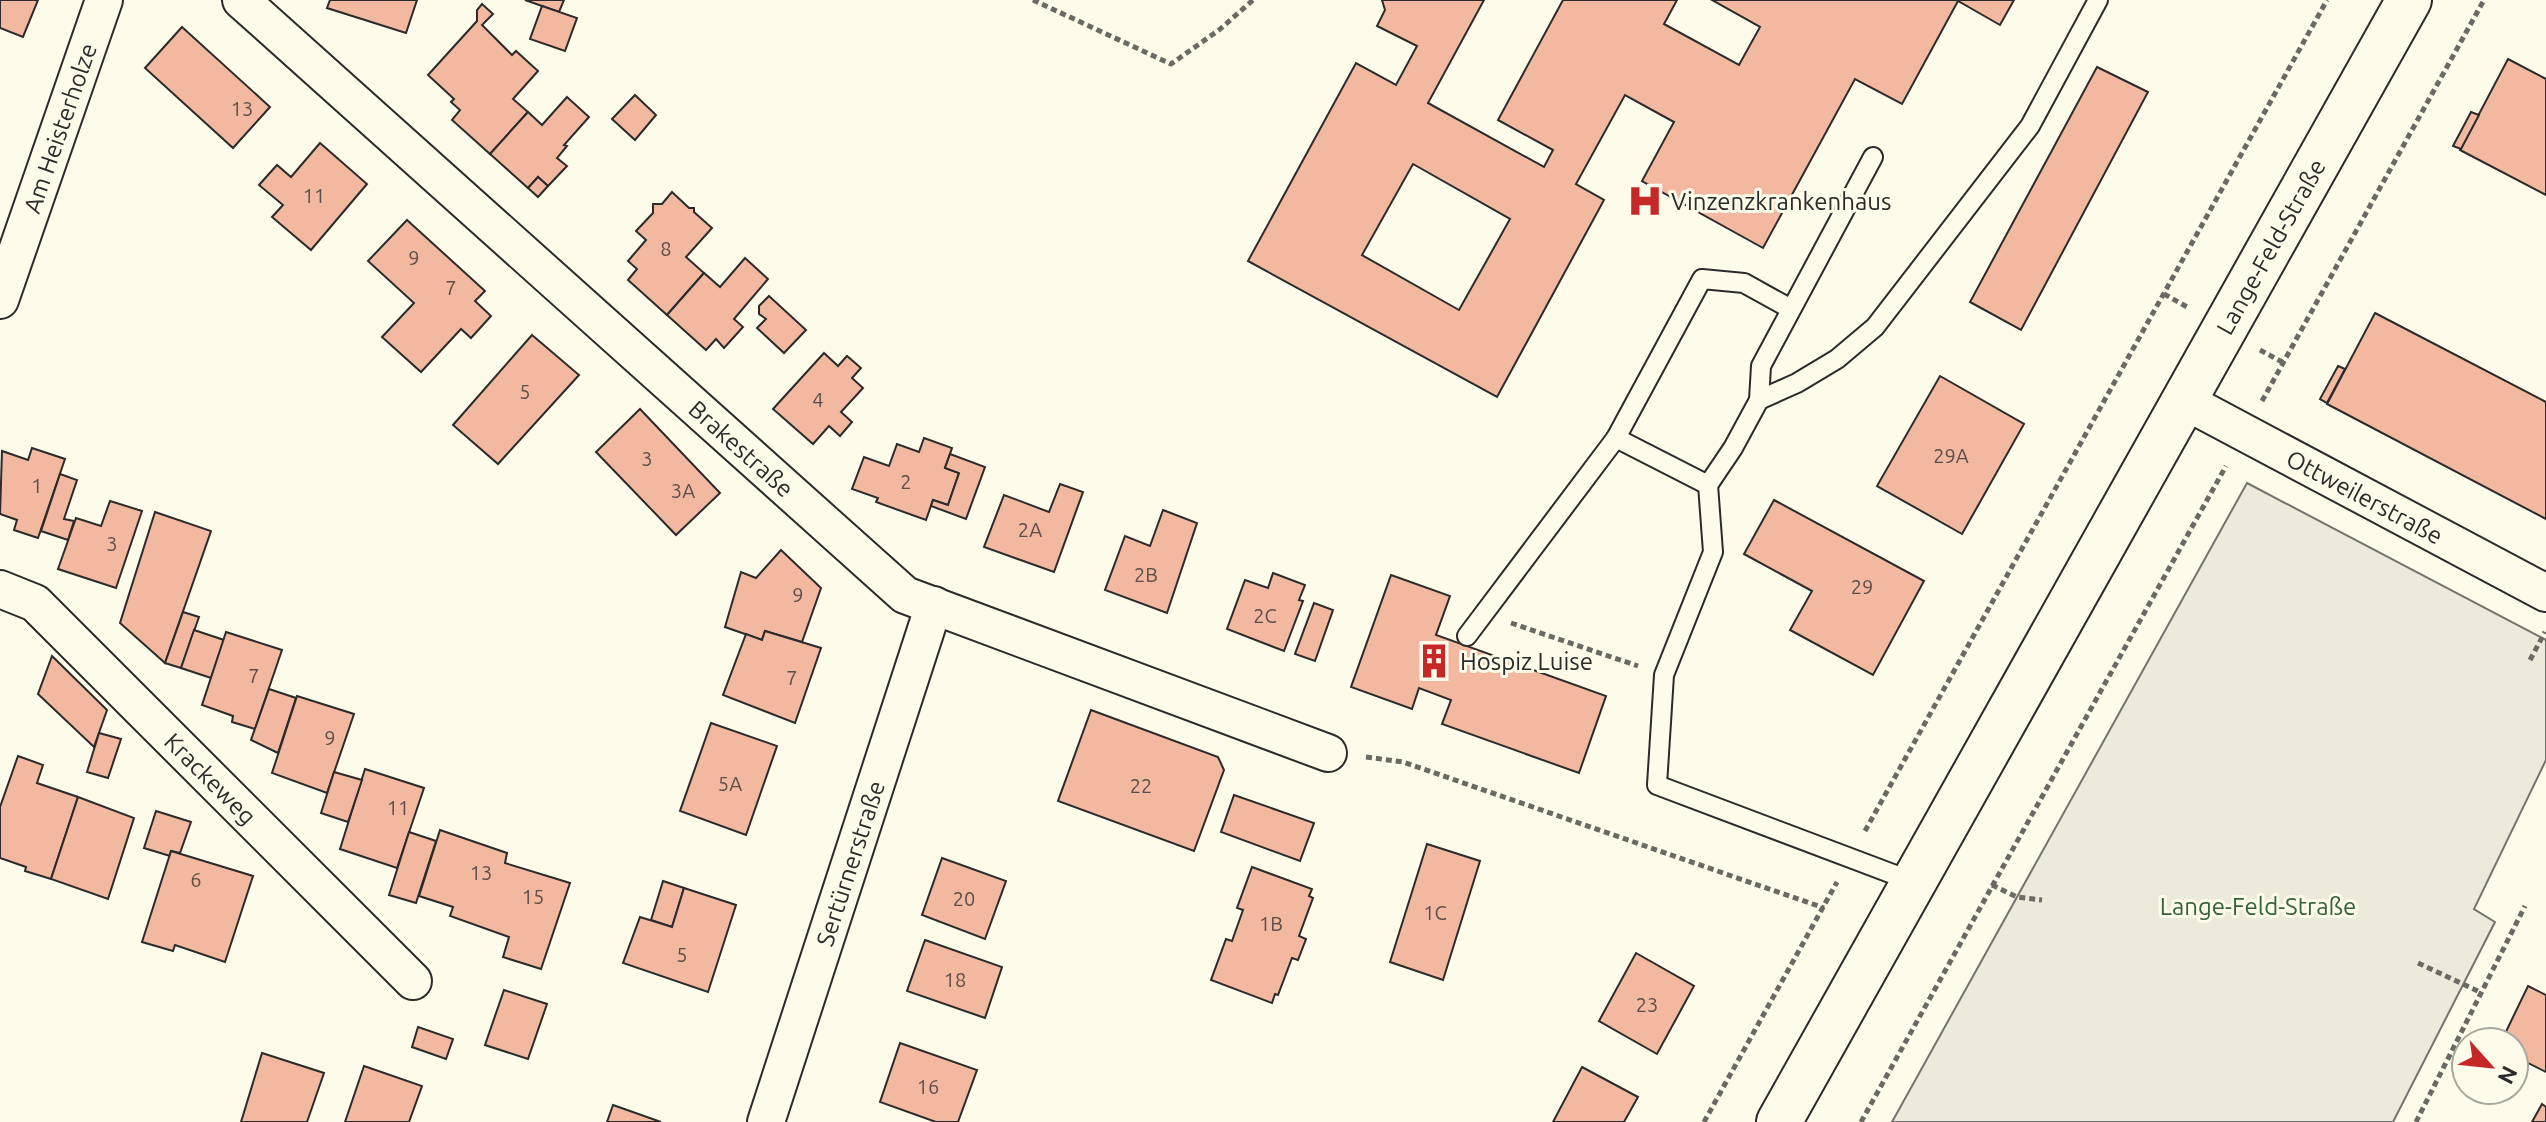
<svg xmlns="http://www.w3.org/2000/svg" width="2546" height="1122" viewBox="0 0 2546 1122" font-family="Ubuntu,sans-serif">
  <rect width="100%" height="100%" fill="#fdfbea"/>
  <polygon fill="#ecebdb" stroke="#74746e" stroke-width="2" points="2247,483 2546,640 2546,760 2474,909 2495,922 2393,1122 1892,1122"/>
  <g fill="#f2b8a0" stroke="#2b2b2b" stroke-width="2" fill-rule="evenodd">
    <polygon points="0,0 38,0 23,37 0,28"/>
    <polygon points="330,0 417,0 406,33 327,8"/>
    <polygon points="525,0 564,0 559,12"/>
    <path d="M1382 0H1484L1428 103 1544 167 1553 150 1498 120 1563 0H1677L1664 24 1739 65 1760 27 1712 0H2014L2000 25 1958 1 1902 104 1855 79 1763 248 1642 181 1674 122 1625 95 1576 184 1604 200 1497 397 1248 261 1356 63 1396 85 1417 46 1377 26 1385 10ZM1413 164 1510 219 1459 310 1362 255Z"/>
    <polygon points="482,4 493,14 482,25 512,55 516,51 538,71 513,99 528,112 490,154 452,120 460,110 451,102 454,99 428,75 477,21 477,10"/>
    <polygon points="542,6 577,18 565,51 530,39"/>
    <polygon points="182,27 270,107 233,148 145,68"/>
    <polygon points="2508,59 2546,79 2546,195 2460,150"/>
    <polygon points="2097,67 2148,92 2021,330 1970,302"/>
    <polygon points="635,95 656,115 635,140 612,119"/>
    <polygon points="567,97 589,117 564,145 567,146 557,158 567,166 548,186 538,177 528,188 490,154 528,112 542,125"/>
    <polygon points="2471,112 2479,115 2461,149 2453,146"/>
    <polygon points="320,143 367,184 311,250 272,217 283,205 259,185 277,165 291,177"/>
    <polygon points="538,177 548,186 538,197 528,188"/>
    <polygon points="672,192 689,208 694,208 694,212 712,228 686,257 704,273 667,315 628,280 637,269 628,261 646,240 636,231 653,213 653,204 662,204"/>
    <polygon points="407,220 485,291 475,301 491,316 471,338 461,329 421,372 382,337 414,303 368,261"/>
    <polygon points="745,258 768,279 734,319 743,327 724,348 716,339 706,350 667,315 704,273 720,287"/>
    <polygon points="769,296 806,330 784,353 757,328 766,319 759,314 759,306"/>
    <polygon points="2375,313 2546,402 2546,519 2327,404"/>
    <polygon points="532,335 579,375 498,464 453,425"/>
    <polygon points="824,353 838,366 847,356 861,368 852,378 863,388 841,412 852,422 840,436 829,426 813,444 773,409"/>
    <polygon points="2338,366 2345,369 2327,403 2320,399"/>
    <polygon points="1940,376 2024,424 1962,534 1877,486"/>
    <polygon points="640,409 720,493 676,535 596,452"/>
    <polygon points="924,438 952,448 945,468 959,473 948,505 933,500 926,520 876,502 878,498 852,489 864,457 889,466 897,444 919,452"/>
    <polygon points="32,448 65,459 38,538 14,530 17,520 0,514 2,451 28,460"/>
    <polygon points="950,454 985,467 966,519 931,506 933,500 948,505 959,473 945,468"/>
    <polygon points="60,474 77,480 64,519 74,521 68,540 41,531"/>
    <polygon points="1060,484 1083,492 1054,572 984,547 1004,495 1049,512"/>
    <polygon points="1774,500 1924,581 1873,675 1790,630 1812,591 1744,554"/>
    <polygon points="110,501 142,511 116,588 58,569 76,518 101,526"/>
    <polygon points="1163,510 1197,523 1167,613 1105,590 1125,536 1150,546"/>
    <polygon points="155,512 211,531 165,663 120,623"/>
    <polygon points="781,550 821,588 802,642 765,631 762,640 725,627 741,572 756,578"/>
    <polygon points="1273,573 1305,585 1299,600 1303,601 1284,651 1227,629 1245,580 1268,588"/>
    <polygon points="1391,575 1450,596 1436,635 1606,696 1579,773 1442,724 1451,700 1419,688 1412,709 1351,687"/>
    <polygon points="1314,603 1333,610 1315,661 1295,654"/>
    <polygon points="183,612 199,617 181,668 165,663"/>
    <polygon points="194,630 224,640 211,678 181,668"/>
    <polygon points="765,631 821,648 795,723 723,695 746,634 762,640"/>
    <polygon points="226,632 282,650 255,729 232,722 233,716 202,705"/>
    <polygon points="52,656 107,710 94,747 38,694"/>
    <polygon points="269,689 296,698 278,753 251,740"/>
    <polygon points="297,696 354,714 327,793 272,773"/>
    <polygon points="1091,710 1218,757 1224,770 1194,851 1058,801"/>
    <polygon points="711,723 777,746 746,835 680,811"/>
    <polygon points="99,733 121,739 108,778 87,772"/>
    <polygon points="18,756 43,765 37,783 78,797 51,879 25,871 26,867 0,858 0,807"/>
    <polygon points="365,769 424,788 397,868 340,849"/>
    <polygon points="334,772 362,780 348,822 321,813"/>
    <polygon points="1234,795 1314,823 1300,861 1221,832"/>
    <polygon points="78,797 134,818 108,899 51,879"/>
    <polygon points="156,811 191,822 180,853 171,851 170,856 144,848"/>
    <polygon points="440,830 507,853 505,863 570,883 541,969 503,957 509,937 450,916 453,907 419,896"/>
    <polygon points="409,832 436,841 416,903 389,895"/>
    <polygon points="1427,844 1480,861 1443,980 1390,962"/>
    <polygon points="171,851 253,876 225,962 175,945 173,951 142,942"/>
    <polygon points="942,858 1006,881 985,939 922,915"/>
    <polygon points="1252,867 1312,889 1309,896 1313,898 1299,936 1306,939 1298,960 1292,958 1278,995 1275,994 1272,1003 1211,980 1226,939 1232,941 1243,910 1237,908"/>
    <polygon points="663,881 684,888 672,927 651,920"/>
    <polygon points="684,888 736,905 708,992 623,963 640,917 672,927"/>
    <polygon points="925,940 1002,967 985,1018 907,991"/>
    <polygon points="1636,953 1694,986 1657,1054 1599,1021"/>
    <polygon points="2528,986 2546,995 2546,1072 2514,1056 2514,1042 2501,1042"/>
    <polygon points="504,990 547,1004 528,1059 485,1045"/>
    <polygon points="418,1027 453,1039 446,1059 412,1047"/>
    <polygon points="900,1043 977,1070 958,1122 936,1122 880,1102"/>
    <polygon points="262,1053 324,1073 307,1122 241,1122"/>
    <polygon points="364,1066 422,1086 409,1122 345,1122"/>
    <polygon points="1582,1067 1638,1097 1624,1122 1553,1122"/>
    <polygon points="2542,1104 2546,1107 2546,1122 2532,1122"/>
    <polygon points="613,1105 661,1122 607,1122"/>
  </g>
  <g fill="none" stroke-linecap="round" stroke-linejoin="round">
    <g stroke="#2b2b2b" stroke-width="22">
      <g id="lane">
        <polyline points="1873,157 1761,366 1759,400 1797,383 1837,359 1875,327 2030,126 2098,0"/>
        <polyline points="1759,400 1733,448 1708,485 1616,438 1702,279 1744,283 1791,309"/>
        <polyline points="1708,485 1713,552 1664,675 1657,785 1914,882"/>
        <polyline points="1467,636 1616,438"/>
      </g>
    </g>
    <g stroke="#2b2b2b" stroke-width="40">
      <g id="street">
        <path id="s1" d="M241 0 905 595 1328 753"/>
        <path id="s2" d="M0 300 104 0"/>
        <path id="s3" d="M2183 400 2546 593"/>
        <path id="s4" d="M0 589 35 603 413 981"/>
        <path id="s5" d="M766 1122 934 605"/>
      </g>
    </g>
    <g stroke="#2b2b2b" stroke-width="48">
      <g id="secondary">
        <path id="s6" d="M1779 1122 2409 0"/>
      </g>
    </g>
    <g stroke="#6a6964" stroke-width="5" stroke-dasharray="6 4" stroke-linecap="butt">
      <polyline points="1033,0 1171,64 1219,30 1253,0"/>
      <polyline points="2164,294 2189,308"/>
      <polyline points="2260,350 2284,363"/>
      <polyline points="2262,401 2484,0"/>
      <polyline points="1511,623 1638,666"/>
      <polyline points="2530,660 2545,632"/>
      <polyline points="1366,757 1403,762 1824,908"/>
      <polyline points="1865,831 2327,0"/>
      <polyline points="1992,885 2017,897 2042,900"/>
      <polyline points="2418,963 2480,992"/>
      <polyline points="1704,1122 1837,882"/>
      <polyline points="1861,1122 2226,466"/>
      <polyline points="2416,1122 2525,906"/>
    </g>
    <use href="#lane" stroke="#fdfbea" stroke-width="18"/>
    <use href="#street" stroke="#fdfbea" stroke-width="36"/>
    <use href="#secondary" stroke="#fdfbea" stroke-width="44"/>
  </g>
  <defs>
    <g id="hospital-bare" transform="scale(2.76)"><path d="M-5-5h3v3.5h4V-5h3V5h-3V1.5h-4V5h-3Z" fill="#c62828" stroke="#fdfbea" stroke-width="2.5" paint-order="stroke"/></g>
    <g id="building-bare" transform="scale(2.76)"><path d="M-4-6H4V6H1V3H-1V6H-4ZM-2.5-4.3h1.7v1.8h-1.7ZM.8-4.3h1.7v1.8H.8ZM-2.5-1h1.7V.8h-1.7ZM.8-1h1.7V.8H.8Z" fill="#c62828" stroke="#fdfbea" stroke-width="2.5" paint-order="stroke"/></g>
  </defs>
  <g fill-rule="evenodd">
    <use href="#hospital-bare" x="1645" y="201"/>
    <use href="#building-bare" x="1434" y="661"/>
  </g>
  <g text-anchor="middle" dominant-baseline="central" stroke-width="6" stroke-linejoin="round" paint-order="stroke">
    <g font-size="20" fill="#5d4e48">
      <text x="242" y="108">13</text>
      <text x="314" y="195">11</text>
      <text x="666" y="248">8</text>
      <text x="414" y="257">9</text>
      <text x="451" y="287">7</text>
      <text x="525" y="391">5</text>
      <text x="818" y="399">4</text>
      <text x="1951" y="455">29A</text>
      <text x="647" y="458">3</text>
      <text x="906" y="481">2</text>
      <text x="37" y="485">1</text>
      <text x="683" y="490">3A</text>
      <text x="1030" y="529">2A</text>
      <text x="112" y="543">3</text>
      <text x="1146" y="574">2B</text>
      <text x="1862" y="586">29</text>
      <text x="798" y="594">9</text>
      <text x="1265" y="615">2C</text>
      <text x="254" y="675">7</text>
      <text x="792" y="677">7</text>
      <text x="330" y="737">9</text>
      <text x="730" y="783">5A</text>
      <text x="1141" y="785">22</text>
      <text x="398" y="807">11</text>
      <text x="481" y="872">13</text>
      <text x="196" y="879">6</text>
      <text x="533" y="896">15</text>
      <text x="964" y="898">20</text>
      <text x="1435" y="912">1C</text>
      <text x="1271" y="923">1B</text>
      <text x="682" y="954">5</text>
      <text x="955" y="979">18</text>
      <text x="1647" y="1004">23</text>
      <text x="928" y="1086">16</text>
    </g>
    <g font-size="24" fill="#2b2b2b" stroke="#fdfbea">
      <text stroke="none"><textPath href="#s2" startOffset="182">Am Heisterholze</textPath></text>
      <text stroke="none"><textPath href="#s6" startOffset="1004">Lange-Feld-Straße</textPath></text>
      <text stroke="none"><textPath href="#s1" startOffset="672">Brakestraße</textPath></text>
      <text stroke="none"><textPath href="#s3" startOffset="206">Ottweilerstraße</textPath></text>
      <text stroke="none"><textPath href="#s4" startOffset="286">Krackeweg</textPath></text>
      <text stroke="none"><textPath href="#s5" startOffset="272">Sertürnerstraße</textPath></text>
    </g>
    <g font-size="24" fill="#2b2b2b" stroke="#fdfbea" text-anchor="start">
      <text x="1671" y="201">Vinzenzkrankenhaus</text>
      <text x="1460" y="661">Hospiz Luise</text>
    </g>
    <g font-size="24" fill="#34623c" stroke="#fdfbea">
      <text x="2258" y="906">Lange-Feld-Straße</text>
    </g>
  </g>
  <g transform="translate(2490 1066) rotate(117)"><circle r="38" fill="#fdfbea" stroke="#a9a89e" stroke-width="2"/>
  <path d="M0-6L14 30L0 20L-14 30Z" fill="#c62828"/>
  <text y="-12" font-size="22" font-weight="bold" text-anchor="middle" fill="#2b2b2b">N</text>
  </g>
</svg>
